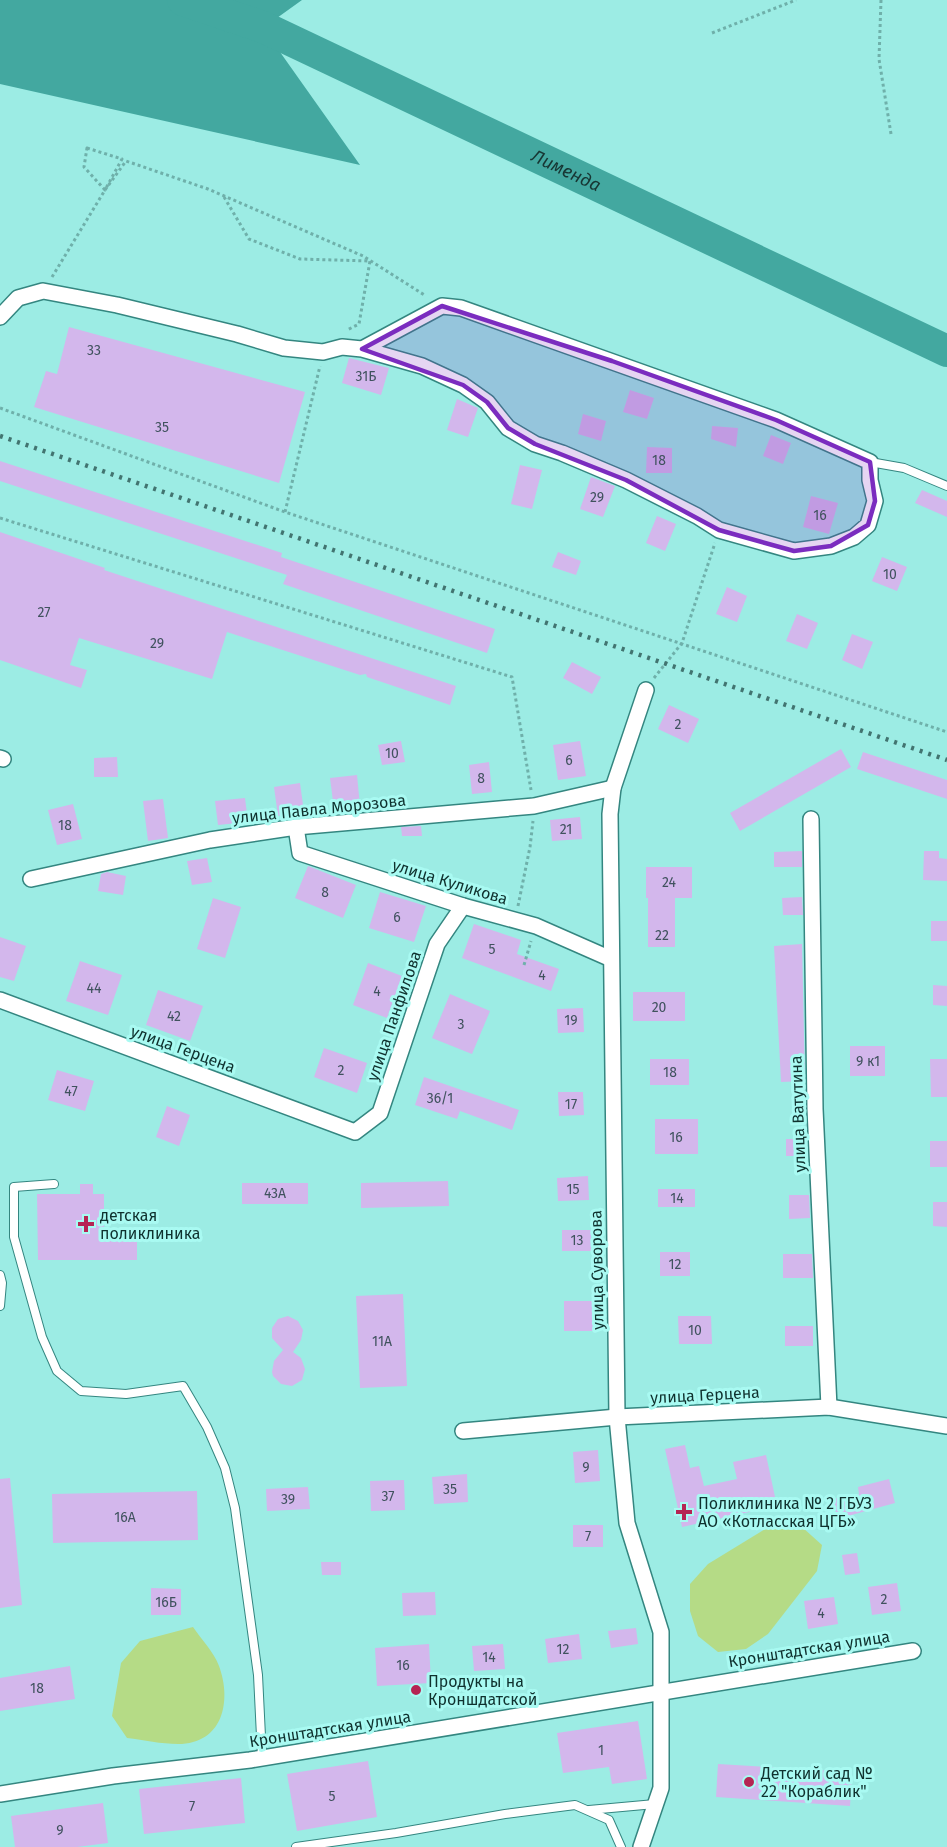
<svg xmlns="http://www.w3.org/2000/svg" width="947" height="1847" viewBox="0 0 947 1847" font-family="'Fira Sans',sans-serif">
  <rect width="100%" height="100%" fill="#9cece4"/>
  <g fill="#b5db86">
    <polygon points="780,1520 802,1527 822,1545 817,1571 768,1634 746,1649 718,1652 698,1636 690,1611 690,1584 708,1564"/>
    <path d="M193 1627C201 1639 214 1652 219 1666 232 1701 223 1744 178 1744 161 1744 144 1740 127 1738L112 1716 121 1663 140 1641Z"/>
  </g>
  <polygon fill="#43a8a0" points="0,0 302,0 263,28 360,165 0,84"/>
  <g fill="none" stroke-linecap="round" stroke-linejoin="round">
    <path stroke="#43a8a0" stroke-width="32" id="s1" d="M183 0 263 27 947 351"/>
  </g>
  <g fill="#d3b7ec">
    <polygon points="69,327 305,392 279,483 34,407 46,371 57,374"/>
    <polygon points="349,358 389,368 381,395 342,383"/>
    <polygon points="630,390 654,398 647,419 623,412"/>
    <polygon points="457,399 478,408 468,437 447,430"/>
    <polygon points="583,414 606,421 601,441 578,434"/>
    <polygon points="712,426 738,428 736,447 711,439"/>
    <polygon points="771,435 791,443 783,464 763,456"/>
    <polygon points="647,447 672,448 672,473 646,473"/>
    <polygon points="0,461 282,553 281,557 495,629 487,653 283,584 287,575 0,481"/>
    <polygon points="520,465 542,470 532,509 511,504"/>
    <polygon points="591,477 615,486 603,517 580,509"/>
    <polygon points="922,490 947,501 947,517 915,503"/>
    <polygon points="811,496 838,503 829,534 803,527"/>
    <polygon points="657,516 676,524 665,551 646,543"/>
    <polygon points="0,532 105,568 104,570 456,686 450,705 367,677 366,674 360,675 227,632 212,679 79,638 70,665 87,670 81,688 0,660"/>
    <polygon points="558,552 581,561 576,575 552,567"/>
    <polygon points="882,557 907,567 897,591 872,581"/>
    <polygon points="727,587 747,596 737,622 716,614"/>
    <polygon points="797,614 818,623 807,649 786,641"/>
    <polygon points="852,634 873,642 862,669 842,660"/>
    <polygon points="572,662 601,677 592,694 563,678"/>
    <polygon points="669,705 699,719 688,743 658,729"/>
    <polygon points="401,741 405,762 382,765 378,745"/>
    <polygon points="580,741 586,776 558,780 553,745"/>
    <polygon points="841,749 851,767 740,831 730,813"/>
    <polygon points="863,752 947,780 947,799 857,769"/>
    <polygon points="117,757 118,777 94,777 94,758"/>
    <polygon points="489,762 492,792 472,794 469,765"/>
    <polygon points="357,775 360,806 334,809 330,778"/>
    <polygon points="300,783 304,812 278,816 274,787"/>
    <polygon points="245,798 248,822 218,825 215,801"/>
    <polygon points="163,799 168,838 148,841 143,801"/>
    <polygon points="73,804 82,839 57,845 48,810"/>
    <polygon points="580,817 582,839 552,841 550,820"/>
    <polygon points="421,826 422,836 402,836 401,827"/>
    <polygon points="802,851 802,867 774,867 774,852"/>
    <polygon points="924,851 939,851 939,858 947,859 947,881 923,880"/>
    <polygon points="207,858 212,882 192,885 187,861"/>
    <polygon points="308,866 356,885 343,918 295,898"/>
    <polygon points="646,867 692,867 692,898 675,898 675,947 648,947 648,898 646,898"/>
    <polygon points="107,872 126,876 123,895 98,891 101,874"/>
    <polygon points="380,892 426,906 414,942 369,928"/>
    <polygon points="802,897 803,915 783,915 782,898"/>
    <polygon points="213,898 241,907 225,958 197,949"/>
    <rect x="931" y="921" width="16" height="20"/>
    <polygon points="474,924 521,940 517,954 559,969 551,991 462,958"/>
    <polygon points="0,937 26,946 14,981 0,977"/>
    <polygon points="802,944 805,1081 781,1082 774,946"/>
    <polygon points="80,961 122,975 108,1015 66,1001"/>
    <polygon points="368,963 402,976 387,1018 353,1005"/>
    <polygon points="933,985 947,986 947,1006 933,1005"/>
    <polygon points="158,990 203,1006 190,1041 146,1025"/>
    <rect x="633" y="992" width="52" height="29"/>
    <polygon points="450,994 490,1011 472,1054 432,1038"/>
    <polygon points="583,1008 584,1032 558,1033 557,1009"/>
    <rect x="850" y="1046" width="35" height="30"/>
    <polygon points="324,1048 367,1063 357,1093 314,1077"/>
    <rect x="650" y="1059" width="39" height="26"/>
    <polygon points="930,1059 947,1059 947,1097 931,1097"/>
    <polygon points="57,1070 94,1081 85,1111 48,1100"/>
    <polygon points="424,1077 519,1110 512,1130 460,1111 457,1119 415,1105"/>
    <polygon points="558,1092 583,1092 584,1115 559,1116"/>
    <polygon points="167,1106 190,1115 179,1146 156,1137"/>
    <rect x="655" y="1119" width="43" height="35"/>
    <rect x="786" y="1139" width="21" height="17"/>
    <rect x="930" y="1141" width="17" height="26"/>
    <polygon points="588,1176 589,1200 558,1201 557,1178"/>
    <polygon points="448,1181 449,1206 361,1208 361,1183"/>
    <rect x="242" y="1183" width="66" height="21"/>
    <polygon points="80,1184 93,1184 93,1194 104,1194 104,1234 137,1234 137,1260 38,1260 37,1194 80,1194"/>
    <rect x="658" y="1189" width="37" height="18"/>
    <polygon points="789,1195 809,1195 810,1218 789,1219"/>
    <polygon points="933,1202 947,1202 947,1227 933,1226"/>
    <rect x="562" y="1230" width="29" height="21"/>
    <rect x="660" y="1252" width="30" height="24"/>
    <polygon points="783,1254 812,1254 813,1278 783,1278"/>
    <polygon points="403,1294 407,1386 360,1388 356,1296"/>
    <rect x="564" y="1301" width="32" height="30"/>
    <polygon points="288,1316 298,1321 303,1330 301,1340 293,1352 301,1358 305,1369 302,1380 292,1386 281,1384 273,1376 272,1372 274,1361 283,1350 272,1338 272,1328 278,1319"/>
    <polygon points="678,1316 711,1316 712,1344 679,1344"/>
    <rect x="785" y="1326" width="28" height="20"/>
    <polygon points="685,1445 690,1468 699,1466 704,1486 737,1479 733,1462 766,1455 777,1506 682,1527 665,1449"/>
    <polygon points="598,1450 600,1481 575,1483 573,1452"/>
    <polygon points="467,1474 468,1502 434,1504 432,1477"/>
    <polygon points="10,1478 22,1605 0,1608 0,1479"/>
    <polygon points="889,1479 895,1503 837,1519 833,1499 859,1494 858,1487"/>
    <polygon points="404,1480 405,1510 371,1511 370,1481"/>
    <polygon points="308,1487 310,1509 267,1511 266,1489"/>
    <polygon points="197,1491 198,1540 53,1543 52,1494"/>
    <rect x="573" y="1525" width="30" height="22"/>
    <polygon points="857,1553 860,1573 845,1575 842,1555"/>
    <polygon points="321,1562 341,1562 341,1575 322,1575"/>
    <polygon points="897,1583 901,1611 872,1615 868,1587"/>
    <polygon points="151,1588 181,1589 181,1615 151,1615"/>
    <polygon points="435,1592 436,1615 403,1616 402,1593"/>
    <polygon points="834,1597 838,1624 808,1629 804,1601"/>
    <polygon points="636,1628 638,1644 611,1648 608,1631"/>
    <polygon points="579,1634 582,1659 548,1663 545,1639"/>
    <polygon points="429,1644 431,1683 377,1686 375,1648"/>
    <polygon points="503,1644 505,1669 474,1671 472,1646"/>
    <polygon points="70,1666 75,1699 0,1711 0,1678"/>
    <polygon points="638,1721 647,1779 612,1784 609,1767 563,1773 557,1733"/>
    <polygon points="368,1761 377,1817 297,1831 287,1774"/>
    <polygon points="718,1764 852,1772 850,1806 716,1797"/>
    <polygon points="241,1778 245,1823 144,1834 139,1789"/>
    <polygon points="103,1803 108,1843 77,1847 15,1847 11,1816"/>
  </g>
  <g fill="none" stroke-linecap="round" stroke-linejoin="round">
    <g stroke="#348680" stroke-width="10">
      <g id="service">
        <polyline points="870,462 904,468 947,486"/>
        <polyline points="54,1184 14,1187 14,1237 42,1337 57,1371 81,1391 126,1394 183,1386 207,1427 225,1468 235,1508 258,1675 262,1757"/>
        <polyline points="0,1275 2,1283 0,1306"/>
        <polyline points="589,1810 655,1804"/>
        <polyline points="296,1847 396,1833 505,1814 575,1805 609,1820 621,1847"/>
      </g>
    </g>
    <g stroke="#348680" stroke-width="18">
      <g id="minor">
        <polyline points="0,317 18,298 43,291 117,305 237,334 284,348 323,352 342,347 362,349 422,366 463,385 487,402 508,428 535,444 562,453 626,480 697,516 719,530 794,551 831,546 854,537 868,525 875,501 870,480 870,462 776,420 461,308 442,306 362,349"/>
        <polyline points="0,758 3,759"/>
        <polyline points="811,819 815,1109 829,1407"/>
        <polyline points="296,827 300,853 463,906 536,926 611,959"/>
        <polyline points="31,879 210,840 296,827 534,806 613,788"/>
        <polyline points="0,1000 355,1132 380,1113 437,944 463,906"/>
        <polyline points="463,1431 617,1417 829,1407 947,1426"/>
        <polyline points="0,1794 113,1776 250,1760 913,1651"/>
        <polyline points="641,1847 661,1788 661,1632 627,1523 617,1417 610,814 613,788 646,690"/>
      </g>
    </g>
    <g stroke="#6fb0aa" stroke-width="3" stroke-dasharray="3 3" stroke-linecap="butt">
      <polyline points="881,0 879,59 891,134"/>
      <polyline points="712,33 796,0"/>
      <polygon points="87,148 122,159 105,190 84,167"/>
      <polyline points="224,197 249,239 300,259 370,261 359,324 347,330"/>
      <polyline points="52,277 105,190 126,161 208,189 363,256 426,296"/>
      <polyline points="0,408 285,512 947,732"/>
      <polyline points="285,512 320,366"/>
      <polyline points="0,518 512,677 531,790"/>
      <polyline points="654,678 682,643 715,543"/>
      <polyline points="518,906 530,847 533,821"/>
      <polyline points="524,965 531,941"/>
    </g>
    <use href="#service" stroke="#fff" stroke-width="8"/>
    <use href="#minor" stroke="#fff" stroke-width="15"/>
    <polyline stroke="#427470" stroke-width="4.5" stroke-dasharray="3 6" stroke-linecap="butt" points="0,436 947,760"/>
  </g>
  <path fill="#7b2cbf" fill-opacity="0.2" stroke="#7b2cbf" stroke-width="4.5" stroke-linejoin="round" d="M442 306 612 361 776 420 870 462 875 501 868 525 831 546 794 551 719 530 626 480 535 444 508 428 487 402 463 385 362 349Z"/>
  <g fill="#b52553" stroke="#a9faf2" stroke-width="2">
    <path d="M83 1215h6v6h6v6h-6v6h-6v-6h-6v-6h6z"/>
    <path d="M681 1503h6v6h6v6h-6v6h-6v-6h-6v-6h6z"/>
    <circle cx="416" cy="1690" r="6"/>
    <circle cx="749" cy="1782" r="6"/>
  </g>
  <g text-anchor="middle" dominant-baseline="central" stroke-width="6" stroke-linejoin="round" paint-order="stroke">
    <g font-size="14" fill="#40525e">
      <text x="94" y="350">33</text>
      <text x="366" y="376">31Б</text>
      <text x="162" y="427">35</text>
      <text x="659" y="460">18</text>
      <text x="597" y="497">29</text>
      <text x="820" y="515">16</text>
      <text x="890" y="574">10</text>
      <text x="44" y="612">27</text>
      <text x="157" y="643">29</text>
      <text x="678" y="724">2</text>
      <text x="392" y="753">10</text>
      <text x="569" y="760">6</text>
      <text x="481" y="778">8</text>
      <text x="65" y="825">18</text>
      <text x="566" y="829">21</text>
      <text x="669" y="882">24</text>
      <text x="325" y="892">8</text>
      <text x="397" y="917">6</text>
      <text x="662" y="935">22</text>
      <text x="492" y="949">5</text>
      <text x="542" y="975">4</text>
      <text x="94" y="988">44</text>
      <text x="377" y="991">4</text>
      <text x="659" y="1007">20</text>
      <text x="174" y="1016">42</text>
      <text x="571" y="1020">19</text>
      <text x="461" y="1024">3</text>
      <text x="868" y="1061">9 к1</text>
      <text x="341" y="1070">2</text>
      <text x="670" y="1072">18</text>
      <text x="71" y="1091">47</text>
      <text x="440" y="1098">36/1</text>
      <text x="571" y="1104">17</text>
      <text x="676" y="1137">16</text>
      <text x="573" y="1189">15</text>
      <text x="275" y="1193">43А</text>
      <text x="677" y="1198">14</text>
      <text x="577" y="1240">13</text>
      <text x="675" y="1264">12</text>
      <text x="695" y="1330">10</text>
      <text x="382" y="1341">11А</text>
      <text x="586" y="1467">9</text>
      <text x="450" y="1489">35</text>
      <text x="388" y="1496">37</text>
      <text x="288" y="1499">39</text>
      <text x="125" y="1517">16А</text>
      <text x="588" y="1536">7</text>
      <text x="884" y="1599">2</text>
      <text x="166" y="1602">16Б</text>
      <text x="821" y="1613">4</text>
      <text x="563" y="1649">12</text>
      <text x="489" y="1657">14</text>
      <text x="403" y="1665">16</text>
      <text x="37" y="1688">18</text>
      <text x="601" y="1750">1</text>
      <text x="332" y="1796">5</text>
      <text x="192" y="1806">7</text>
      <text x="60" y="1830">9</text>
    </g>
    <g font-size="16" fill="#0f312e" stroke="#a9faf2">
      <text transform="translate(319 809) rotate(-6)">улица Павла Морозова</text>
      <text transform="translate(450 882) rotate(17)">улица Куликова</text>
      <text transform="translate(394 1016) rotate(-71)">улица Панфилова</text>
      <text transform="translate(183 1049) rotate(20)">улица Герцена</text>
      <text transform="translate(798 1114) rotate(-92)">улица Ватутина</text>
      <text transform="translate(597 1270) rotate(-91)">улица Суворова</text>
      <text transform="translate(705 1395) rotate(-3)">улица Герцена</text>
      <text transform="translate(809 1649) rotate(-9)">Кронштадтская улица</text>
      <text transform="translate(330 1729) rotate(-9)">Кронштадтская улица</text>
    </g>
    <g font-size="16" fill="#0f312e" stroke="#a9faf2" text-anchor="start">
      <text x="100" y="1215">детская<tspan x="100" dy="18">поликлиника</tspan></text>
      <text x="698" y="1503">Поликлиника № 2 ГБУЗ<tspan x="698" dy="18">АО «Котласская ЦГБ»</tspan></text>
      <text x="428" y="1681">Продукты на<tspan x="428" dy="18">Кроншдатской</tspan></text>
      <text x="761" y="1773">Детский сад №<tspan x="761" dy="18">22 "Кораблик"</tspan></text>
    </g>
    <g font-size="18" font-style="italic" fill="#173633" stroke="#a9faf2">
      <text stroke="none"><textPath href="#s1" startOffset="420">Лименда</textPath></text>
    </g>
  </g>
</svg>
